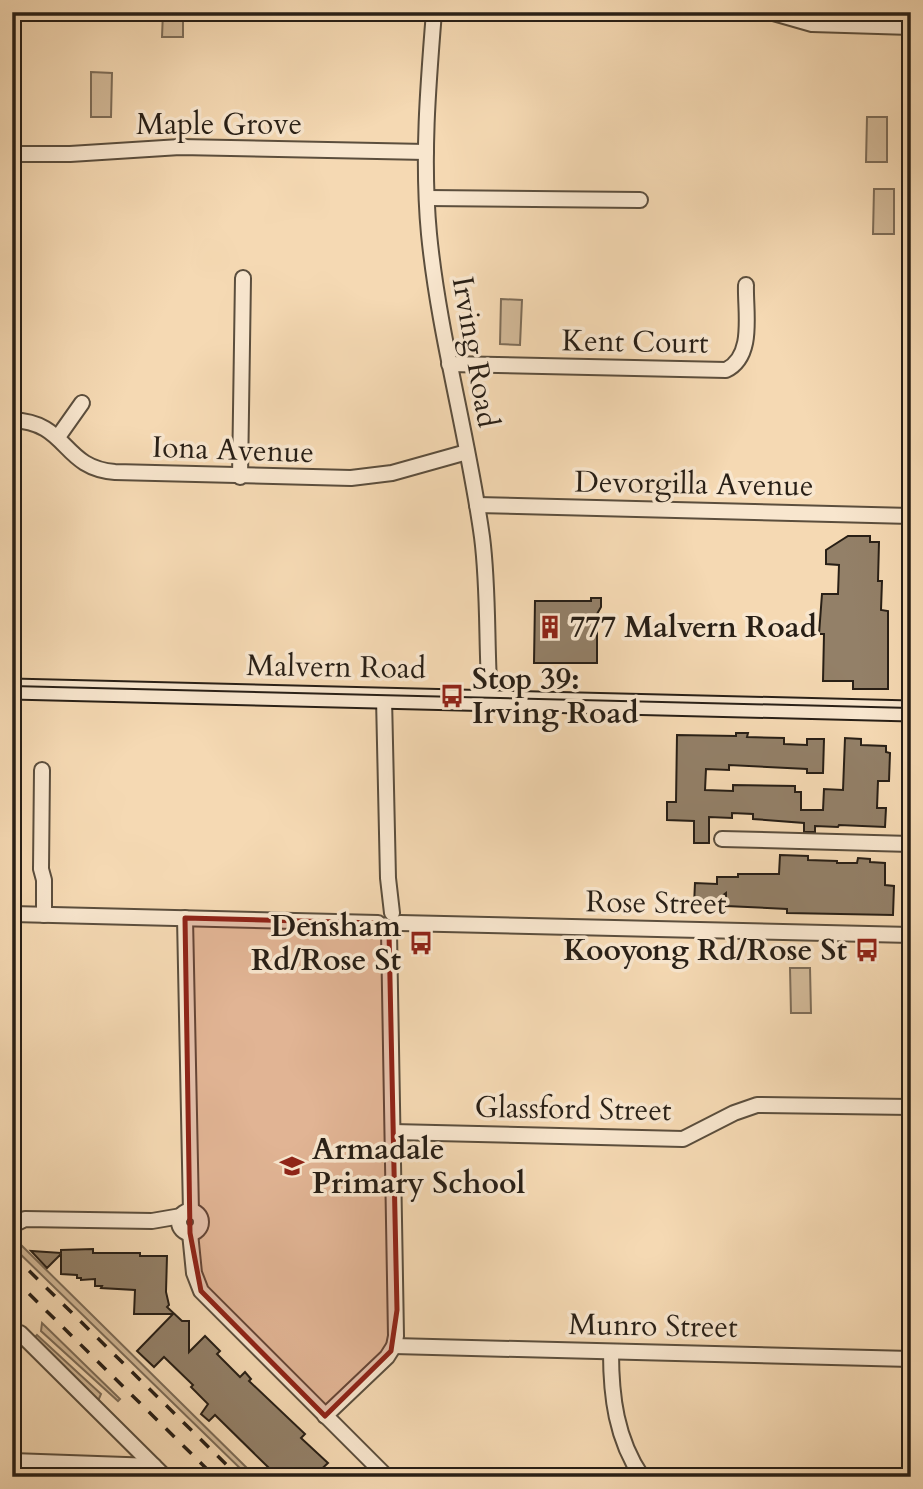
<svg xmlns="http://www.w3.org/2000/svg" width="923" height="1489" viewBox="0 0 923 1489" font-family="Cardo,serif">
  <rect width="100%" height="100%" fill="#f5d9b3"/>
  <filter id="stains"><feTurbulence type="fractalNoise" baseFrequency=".00286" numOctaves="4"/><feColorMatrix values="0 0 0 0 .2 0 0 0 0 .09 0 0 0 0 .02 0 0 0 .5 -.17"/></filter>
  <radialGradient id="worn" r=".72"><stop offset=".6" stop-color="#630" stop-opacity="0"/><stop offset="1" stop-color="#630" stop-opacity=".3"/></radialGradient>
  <g fill="#d2b998" stroke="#7d6c57" stroke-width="2">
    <polygon points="163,12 183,12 183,37 162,37"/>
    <polygon points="91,72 112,73 111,117 91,117"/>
    <polygon points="867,117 887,117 887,162 866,162"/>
    <polygon points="874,189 894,189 894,234 873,234"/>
    <polygon points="501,299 522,300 520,345 500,344"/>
    <polygon points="790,968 810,968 811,1013 791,1013"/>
    <polygon points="12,1236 15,1239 256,1477 249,1477 12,1246"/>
    <polygon points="42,1323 120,1399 118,1401 41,1331"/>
    <polygon points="37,1335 101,1394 98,1401 34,1338"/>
  </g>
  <g fill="#938068" stroke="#281f16" stroke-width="2">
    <polygon points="848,536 870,536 870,542 879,542 878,581 882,581 881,610 888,611 888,689 853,689 853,681 823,681 824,634 819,634 822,594 838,594 839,565 826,564 826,550"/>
    <polygon points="591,598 601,598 601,607 597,614 597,663 534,663 535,601 591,601"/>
    <polygon points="736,733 748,733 747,737 784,738 784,744 807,745 807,739 824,739 823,773 807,773 807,769 729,765 729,770 706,769 705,790 733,791 733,785 795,786 795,792 801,792 801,810 823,810 824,789 843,790 845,738 861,739 861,745 886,746 886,752 890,753 889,781 878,781 877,808 886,808 885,827 839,825 838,827 815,826 815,832 804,832 804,823 753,819 753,814 732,813 732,818 709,817 709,843 694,843 694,821 667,820 667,802 676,802 677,735 736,736"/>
    <polygon points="780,855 808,856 808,860 837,861 837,863 857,863 858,858 870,859 870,862 885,863 885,885 894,886 893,915 787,913 787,909 726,906 726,893 710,905 694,905 695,883 717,884 717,877 738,877 738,874 779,874"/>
    <polygon points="93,1249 93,1253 140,1253 140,1256 167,1256 166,1292 169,1305 167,1307 182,1321 189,1321 189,1352 205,1336 220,1351 217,1354 240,1377 245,1372 251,1379 249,1381 305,1434 301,1438 328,1463 313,1477 260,1477 270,1469 215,1415 209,1421 201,1414 208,1404 191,1387 193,1385 164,1357 154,1367 137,1351 173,1314 134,1314 135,1290 101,1288 102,1286 95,1286 95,1279 81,1280 81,1278 77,1278 77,1275 61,1274 61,1254 47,1268 31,1251 61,1253 61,1250"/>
  </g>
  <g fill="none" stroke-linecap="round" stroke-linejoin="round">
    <g stroke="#5b4e3d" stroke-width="18">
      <g id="street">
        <path d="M434 12C428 86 422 160 429 234 439 336 468 435 482 537 489 591 486 646 490 701"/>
        <polyline points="770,12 812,24 911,27"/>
        <polyline points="12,154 70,154 180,147 426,152"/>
        <polyline points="427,198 640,200"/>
        <path d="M449 364 726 370C755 356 745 312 746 285"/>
        <path d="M12 420C69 422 61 468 115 472L351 478 392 473 467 452"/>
        <polyline points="58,437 82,403"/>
        <polyline points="240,477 243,278"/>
        <polyline points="477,505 911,516"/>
        <polyline points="384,698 388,878 392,913"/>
        <polyline points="42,770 41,869 44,880 44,915"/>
        <polyline points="722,839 911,844"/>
        <polyline points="12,914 378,923"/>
        <polyline points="185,918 191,1212"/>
        <polyline points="400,923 911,935"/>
        <polyline points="393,1132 683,1139 734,1113 757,1105 911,1107"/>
        <circle cx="190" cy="1222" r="11"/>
        <polyline points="12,1222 19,1222 25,1219 152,1221 181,1216"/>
        <polyline points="190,1233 194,1273 201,1291 387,1477"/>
        <polyline points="12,1333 20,1333 165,1477"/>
        <polyline points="394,1346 911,1359"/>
        <path d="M611 1352C611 1396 616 1439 642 1477"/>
        <polyline points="325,1416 387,1357 394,1346 396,1336 389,932"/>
        <polyline points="12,1461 154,1466"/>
      </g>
    </g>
    <g stroke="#281f16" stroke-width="23">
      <polyline id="secondary" points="12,689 911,711"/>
    </g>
    <use href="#street" stroke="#f8e6ce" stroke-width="14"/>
    <use href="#secondary" stroke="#f8e6ce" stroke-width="19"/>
    <polyline stroke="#281f16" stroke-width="2" points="12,686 911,708"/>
    <g stroke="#281f16" stroke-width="3.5" stroke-dasharray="12 12" stroke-linecap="butt">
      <polyline points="12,1254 239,1477"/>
      <polyline points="12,1277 215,1477"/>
    </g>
  </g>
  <path fill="#8f2418" fill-opacity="0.2" stroke="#8f2418" stroke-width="5" stroke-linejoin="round" d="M185 918 378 923 379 931 389 932 397 1310 391 1351 325 1416 201 1291 190 1233Z"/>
  <defs>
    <g id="building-bare" transform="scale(1.89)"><path d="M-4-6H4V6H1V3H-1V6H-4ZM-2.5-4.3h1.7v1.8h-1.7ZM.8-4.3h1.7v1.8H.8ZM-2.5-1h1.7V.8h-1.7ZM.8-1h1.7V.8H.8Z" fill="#8f2418" stroke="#f8e6ce" stroke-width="2.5" paint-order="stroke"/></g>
    <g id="bus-bare" transform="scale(1.89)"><path d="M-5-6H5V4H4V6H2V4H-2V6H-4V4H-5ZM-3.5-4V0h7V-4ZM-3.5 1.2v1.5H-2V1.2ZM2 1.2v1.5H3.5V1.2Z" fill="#8f2418" stroke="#f8e6ce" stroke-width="2.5" paint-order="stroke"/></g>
    <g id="school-bare" transform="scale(1.89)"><path d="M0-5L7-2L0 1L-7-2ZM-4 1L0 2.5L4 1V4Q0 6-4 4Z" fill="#8f2418" stroke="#f8e6ce" stroke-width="2.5" paint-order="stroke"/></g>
  </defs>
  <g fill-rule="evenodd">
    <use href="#building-bare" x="550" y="627"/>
    <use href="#bus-bare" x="452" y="696"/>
    <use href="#bus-bare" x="421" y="943"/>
    <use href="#bus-bare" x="867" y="950"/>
    <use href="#school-bare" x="292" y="1166"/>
  </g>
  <g text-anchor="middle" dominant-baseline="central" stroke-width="7" stroke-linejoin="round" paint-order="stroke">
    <g font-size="30" fill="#281f16" stroke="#f8e6ce">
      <text x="219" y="124">Maple Grove</text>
      <text transform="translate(635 342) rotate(1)">Kent Court</text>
      <text transform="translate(475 352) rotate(80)">Irving Road</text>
      <text transform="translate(233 450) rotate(2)">Iona Avenue</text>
      <text transform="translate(694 484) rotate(1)">Devorgilla Avenue</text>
      <text transform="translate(336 667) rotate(1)">Malvern Road</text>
      <text transform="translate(656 903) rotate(1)">Rose Street</text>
      <text transform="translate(573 1109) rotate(1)">Glassford Street</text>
      <text transform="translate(653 1326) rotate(1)">Munro Street</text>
    </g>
    <g font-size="30" font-weight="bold" fill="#281f16" stroke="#f8e6ce" text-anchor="start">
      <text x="570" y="627">777 Malvern Road</text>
      <text x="472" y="679">Stop 39:<tspan x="472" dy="34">Irving Road</tspan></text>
      <text x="401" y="926" text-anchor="end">Densham<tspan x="401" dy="34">Rd/Rose St</tspan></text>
      <text x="847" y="950" text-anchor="end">Kooyong Rd/Rose St</text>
      <text x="312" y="1149">Armadale<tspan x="312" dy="34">Primary School</tspan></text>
    </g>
  </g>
  <rect width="923" height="1489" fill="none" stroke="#f5d9b3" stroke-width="42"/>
  <rect x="14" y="14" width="895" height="1461" fill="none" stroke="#281f16" stroke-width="3.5"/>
  <rect x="21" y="21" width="881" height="1447" fill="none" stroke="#281f16" stroke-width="2"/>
  <rect width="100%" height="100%" filter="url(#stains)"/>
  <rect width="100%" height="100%" fill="url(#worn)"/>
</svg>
